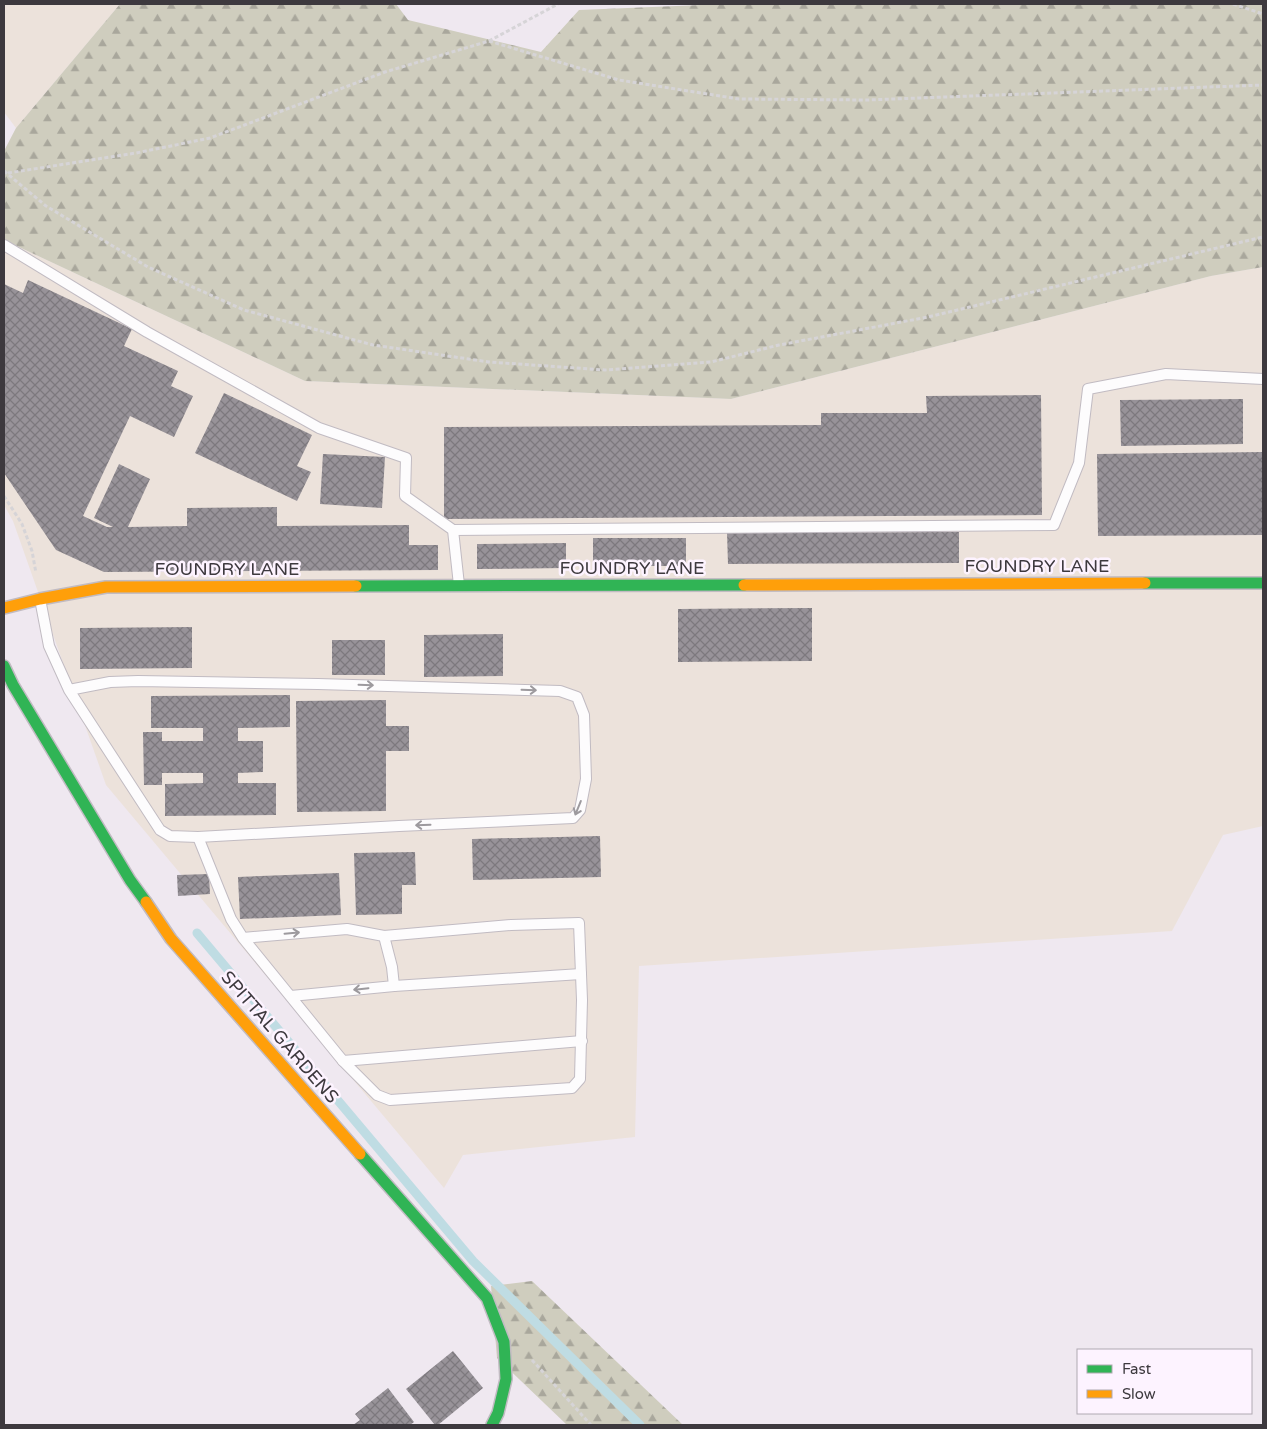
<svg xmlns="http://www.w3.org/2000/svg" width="1267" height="1429" viewBox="0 0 1267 1429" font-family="'Varela Round',sans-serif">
  <defs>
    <pattern id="forest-firs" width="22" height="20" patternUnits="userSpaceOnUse" patternTransform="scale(1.25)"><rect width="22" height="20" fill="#cfcdbe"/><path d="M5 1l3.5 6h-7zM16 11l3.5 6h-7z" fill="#a9a79c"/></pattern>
    <pattern id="building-cross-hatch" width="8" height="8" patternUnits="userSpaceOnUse" patternTransform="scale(1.25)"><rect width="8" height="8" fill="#989399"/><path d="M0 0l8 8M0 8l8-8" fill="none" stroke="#7d797e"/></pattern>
  </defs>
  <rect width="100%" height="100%" fill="#efe8f0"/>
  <g fill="#ece2db">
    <polygon points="4,4 120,4 16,128 4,112"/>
    <polygon points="4,240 305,381 731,399 1211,276 1263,267 1263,826 1223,835 1172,931 639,966 635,1137 463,1155 444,1188 106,785 13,521 4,505"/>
  </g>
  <g fill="url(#forest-firs)">
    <polygon points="120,4 396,4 408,20 541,52 579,10 725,4 1263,4 1263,267 1211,276 731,399 305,381 4,240 4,151 16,128"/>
    <polygon points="532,1281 683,1425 567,1425 497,1358 491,1286"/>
  </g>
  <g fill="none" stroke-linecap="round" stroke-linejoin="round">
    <polyline stroke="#bfdce3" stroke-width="9" points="197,933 473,1261 640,1425"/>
  </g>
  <g fill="url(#building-cross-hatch)">
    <polygon points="28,280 132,329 124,346 178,371 171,386 193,396 174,437 130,416 83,516 107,527 113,527 94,518 119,464 150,479 128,527 187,526 187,508 277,507 277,526 409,525 409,545 438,545 438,570 104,572 56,550 4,473 4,284 23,293"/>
    <polygon points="224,393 312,435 297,466 311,472 297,501 195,453"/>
    <polygon points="1041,395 1042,515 444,519 444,427 821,425 821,413 927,413 926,396"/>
    <polygon points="1243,399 1243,444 1121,446 1120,400"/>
    <polygon points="1263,452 1263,535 1098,536 1097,454"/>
    <polygon points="323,454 385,457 382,508 320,504"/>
    <polygon points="959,532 959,563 728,564 727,533"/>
    <rect x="593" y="538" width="93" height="28"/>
    <polygon points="566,543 566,568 477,569 477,544"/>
    <polygon points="812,608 812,661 678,662 678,609"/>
    <polygon points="192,627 192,668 80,669 80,628"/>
    <polygon points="503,634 503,676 424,677 424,635"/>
    <rect x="332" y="640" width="53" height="35"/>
    <polygon points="290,695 290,727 238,728 238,741 263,741 263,772 238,773 238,783 276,783 276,815 165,816 165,784 203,783 203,773 162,773 162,785 144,785 143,732 162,732 162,741 203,741 203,728 151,728 151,696"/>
    <polygon points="386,700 386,726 409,726 409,751 386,751 386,811 297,812 296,701"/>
    <polygon points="600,836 601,877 473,880 472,839"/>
    <polygon points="415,852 416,885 402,885 402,914 356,915 354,853"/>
    <polygon points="339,873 341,915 240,919 238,877"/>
    <polygon points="209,874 210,894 178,896 177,875"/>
    <polygon points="453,1351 483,1388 438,1425 435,1425 406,1389"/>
    <polygon points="388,1388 414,1422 410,1425 353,1425 360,1420 355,1414"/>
  </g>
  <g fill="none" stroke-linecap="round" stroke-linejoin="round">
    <g stroke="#c1bbc2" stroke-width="12">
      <g id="lane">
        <polyline points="4,245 147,332 319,428 406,458 405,496 453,530 459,585"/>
        <polyline points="453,530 1054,525 1079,463 1088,389 1166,374 1263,379"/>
        <polyline points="40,599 49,646 69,690 160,830 170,836 198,837 399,826 573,818 580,810 586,779 584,715 577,697 560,691 318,684 138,681 110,682 69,690"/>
        <polyline points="198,837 231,919 243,938 343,1061 377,1095 390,1100 572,1088 580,1079 582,1000 579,923 511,925 384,936 347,929 243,938"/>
        <polyline points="394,986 581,974"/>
        <polyline points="291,996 394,986 392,967 384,936"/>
        <polyline points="343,1061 582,1041"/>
      </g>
    </g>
    <g stroke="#c1bbc2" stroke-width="14">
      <g id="fast">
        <polyline points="1145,583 1263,583"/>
        <polyline points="356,586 744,585"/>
        <polyline points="4,666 13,685 130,880 146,902"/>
        <polyline points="360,1154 487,1298 504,1342 506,1379 498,1413 492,1425"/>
      </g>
    </g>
    <g stroke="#c1bbc2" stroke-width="14">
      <g id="slow">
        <polyline points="744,585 1145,583"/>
        <polyline points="4,608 40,599 106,587 356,586"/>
        <polyline points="146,902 171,939 360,1154"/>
      </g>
    </g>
    <g stroke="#d6d4d7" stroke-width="3" stroke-dasharray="4 2.5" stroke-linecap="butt">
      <polyline points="1233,4 1263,14"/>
      <polyline points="489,41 619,80 739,99 866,100 1263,85"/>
      <polyline points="4,171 46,206 148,267 244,310 373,345 489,362 605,370 711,362 779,345 928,317 1263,237"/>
      <polyline points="8,173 136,153 210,138 385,72 489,41 558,4"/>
      <polyline points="4,496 22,524 32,551 36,573"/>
      <polyline points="532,1360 591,1425"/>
    </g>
    <use href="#lane" stroke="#fdfcfd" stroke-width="10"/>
    <use href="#fast" stroke="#30b455" stroke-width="11"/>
    <use href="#slow" stroke="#ff9f0a" stroke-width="11"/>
  </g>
  <defs><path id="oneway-shaft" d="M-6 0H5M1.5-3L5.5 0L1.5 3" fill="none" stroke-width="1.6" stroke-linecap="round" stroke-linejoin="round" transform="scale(1.25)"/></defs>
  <g stroke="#9d9a9e">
    <use href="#oneway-shaft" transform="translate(366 685) rotate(2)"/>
    <use href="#oneway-shaft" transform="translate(529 690) rotate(2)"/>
    <use href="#oneway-shaft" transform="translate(578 808) rotate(112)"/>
    <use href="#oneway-shaft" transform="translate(423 825) rotate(178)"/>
    <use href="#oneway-shaft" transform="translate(292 933) rotate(-5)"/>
    <use href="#oneway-shaft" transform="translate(361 989) rotate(174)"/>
  </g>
  <g text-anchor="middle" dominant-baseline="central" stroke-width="5" stroke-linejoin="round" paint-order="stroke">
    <g font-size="18" fill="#3d393e" stroke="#fdf3ff">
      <text x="1037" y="566">FOUNDRY LANE</text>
      <text x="632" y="568">FOUNDRY LANE</text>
      <text x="227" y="569">FOUNDRY LANE</text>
      <text transform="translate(280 1037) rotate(49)">SPITTAL GARDENS</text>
    </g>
  </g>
  <rect width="1267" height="1429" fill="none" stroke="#3d393e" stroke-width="10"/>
  <rect x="1077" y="1349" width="175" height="65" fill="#fdf3ff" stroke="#b0a9b2"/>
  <rect x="1087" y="1365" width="25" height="8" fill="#30b455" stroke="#b0a9b2"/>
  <text x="1122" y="1374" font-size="15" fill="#3d393e">Fast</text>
  <rect x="1087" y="1390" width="25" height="8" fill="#ff9f0a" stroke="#b0a9b2"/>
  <text x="1122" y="1399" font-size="15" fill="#3d393e">Slow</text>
</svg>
